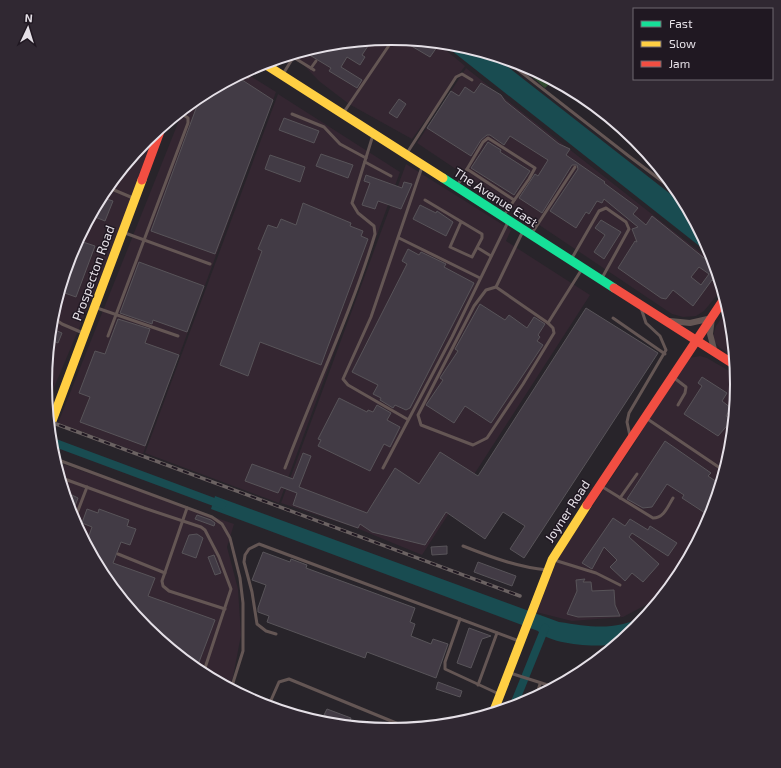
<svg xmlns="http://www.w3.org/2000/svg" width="781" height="768" viewBox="0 0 781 768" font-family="'Exo 2',sans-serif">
  <rect width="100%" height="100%" fill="#28242a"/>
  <g fill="#342631">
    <polygon points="391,38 436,42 465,66 412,139 349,104 319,81 294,55 291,54 323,45"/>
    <polygon points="466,68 714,263 722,289 704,311 696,316 683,317 672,314 417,143"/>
    <polygon points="244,72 276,92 143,454 58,423 184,108 198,96"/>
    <polygon points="278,94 400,172 279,503 145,453"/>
    <polygon points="166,123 47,404 45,384 51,316 71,251 103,192 146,139"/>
    <polygon points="406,164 511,230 506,241 590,295 422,555 359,529 281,503"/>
    <polygon points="728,309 730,317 734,357 720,348 714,341 713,336 716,326"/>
    <polygon points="700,356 707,358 736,375 736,384 730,452 710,517 678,576 661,597 623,617 572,621 536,612 559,556 632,447 684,363 689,358"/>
    <polygon points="54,461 234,524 227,547 238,589 241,635 233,677 229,688 198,672 146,628 103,576 71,516"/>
  </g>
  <polygon fill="#304a2e" points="516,62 553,80 545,88"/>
  <g fill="#194c51">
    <polygon points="442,43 458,45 494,56 687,207 712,256"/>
    <path d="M215 496 559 622C592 627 614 631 645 616 638 626 629 637 618 642 604 650 547 644 538 631L211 509Z"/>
  </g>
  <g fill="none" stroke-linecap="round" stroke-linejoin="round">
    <g stroke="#194c51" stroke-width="8">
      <polyline points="50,441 222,505"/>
      <polyline points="513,707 545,628"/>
    </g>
  </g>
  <g fill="#423b45" stroke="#585459" fill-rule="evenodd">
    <polygon points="372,40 362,55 365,57 360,65 347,57 341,67 362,80 357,88 329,71 331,68 303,51 323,45"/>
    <polygon points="411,40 429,42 437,47 430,57 408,44"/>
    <polygon points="236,76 273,100 215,254 151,231 201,95"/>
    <path d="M481 83 501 95 505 101 559 144 570 149 566 155 605 182 604 183 638 208 633 214 646 225 652 216 714 266 718 277 714 282 712 280 693 306 673 290 666 299 661 298 618 268 635 241 637 242 632 229 638 227 604 199 602 203 597 201 589 214 586 212 576 228 550 211 578 169 577 165H572L542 213 519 198 535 174 538 176 548 160 510 136 504 145 490 135H487L481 140 471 156 427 128 451 91 459 96 465 87 474 93ZM699 267 709 274 701 285 691 277Z"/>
    <polygon points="399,99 406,104 397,118 389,113"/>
    <polygon points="284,118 319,131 314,143 279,130"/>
    <polygon points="488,142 501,150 500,152 530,171 514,195 471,168"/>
    <polygon points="321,154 353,165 348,178 316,166"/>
    <polygon points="270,155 305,167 300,182 265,169"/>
    <polygon points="366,175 402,188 404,182 412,184 401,209 378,201 375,209 362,205 370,183 364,181"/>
    <polygon points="100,197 113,201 105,221 90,215"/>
    <polygon points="303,203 351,223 350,226 363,231 361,236 368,239 321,365 260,342 248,376 220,365 262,251 258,249 268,225 277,228 281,219 296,225"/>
    <polygon points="420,205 436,213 437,211 453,222 446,236 413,219"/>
    <polygon points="601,220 621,232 604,259 594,252 605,235 595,228"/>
    <polygon points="77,240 95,246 76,297 59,291 71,251"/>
    <polygon points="408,249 419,255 421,252 446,264 444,267 474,283 410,408 406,410 395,405 393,408 380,400 381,398 373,394 378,385 352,372 407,264 402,261"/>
    <polygon points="139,262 204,286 187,332 153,320 152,324 120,313"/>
    <polygon points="480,304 505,320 509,315 527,328 534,317 545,324 538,335 540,337 537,341 543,345 491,423 465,406 454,423 426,405 443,380 440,378 458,351 455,349"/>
    <polygon points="586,308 658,353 524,558 510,549 525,526 503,512 485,539 446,512 425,545 372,532 360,524 358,528 293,505 297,493 281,487 278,493 245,481 252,464 293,479 303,453 311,456 299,487 367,513 395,468 419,484 440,452 478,476"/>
    <polygon points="118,319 150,329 145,343 179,355 145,446 80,422 90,397 79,393 95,351 105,354"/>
    <polygon points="55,330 62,333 58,343 51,340"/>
    <polygon points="702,377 727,393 722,401 731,408 726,416 732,420 718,436 684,414 702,386 698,383"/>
    <polygon points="339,398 367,412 368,410 373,412 377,405 391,413 387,420 400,427 390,447 384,444 370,471 318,446 321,440 318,439"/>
    <polygon points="665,441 711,473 708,476 720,484 712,511 708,508 705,513 682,498 684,495 667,484 652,507 643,508 627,499"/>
    <polygon points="72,495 78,498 75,506 69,504"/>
    <polygon points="87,509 98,513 99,509 129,520 127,526 136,529 130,545 121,542 113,563 155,578 148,596 215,620 196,670 146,628 103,576 86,544 92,527 82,523"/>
    <polygon points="197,515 211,520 215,523 214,526 195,519"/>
    <polygon points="613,518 625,526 630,519 648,530 650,526 677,543 668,556 632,533 629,537 659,564 643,582 632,573 625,581 610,567 617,560 604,547 592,569 582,563"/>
    <polygon points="197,534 203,538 196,558 182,553 189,535"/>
    <polygon points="447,546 447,554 432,555 431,547"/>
    <polygon points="263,552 290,562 291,559 307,565 306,568 415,608 410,622 415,624 411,636 431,644 433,639 448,644 436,678 367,652 365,658 267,622 269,616 258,612 258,608 266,585 252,580"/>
    <polygon points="214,555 221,573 215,575 208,557"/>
    <polygon points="478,562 516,576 512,586 474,572"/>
    <polygon points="585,579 583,582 591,582 592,591 614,590 615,605 620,616 578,617 567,614 577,591 576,580"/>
    <polygon points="469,628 491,636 482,639 471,668 457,663"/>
    <polygon points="438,682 462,691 460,697 436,689"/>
    <polygon points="327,709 351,718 349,724 324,715"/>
  </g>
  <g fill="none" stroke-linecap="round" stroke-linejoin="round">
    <g stroke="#645654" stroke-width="3">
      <polyline points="293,57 314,70"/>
      <polyline points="503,58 630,157 679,194"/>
      <polyline points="311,68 316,61"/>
      <polyline points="240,74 248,77 256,66"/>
      <polyline points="283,74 296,53"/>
      <polyline points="344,112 394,38"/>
      <polyline points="292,114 324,127 340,144 366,158"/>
      <polyline points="407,153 456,77 462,74 472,80"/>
      <polyline points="365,162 391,176"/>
      <polyline points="467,169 514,200"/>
      <polyline points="457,186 483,142 488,138 535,168 529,179 504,215"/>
      <polyline points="107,187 133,198"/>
      <polyline points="425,200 482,234 482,238 472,257 450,247 461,222"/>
      <polyline points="125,233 210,264"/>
      <polyline points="532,233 575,167"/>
      <polyline points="399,238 480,278"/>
      <polyline points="478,248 491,256"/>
      <polyline points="572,258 599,211 606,208 626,222 629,229 602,278"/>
      <polygon points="496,287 548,323 553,328 554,333 523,384 487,438 473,445 421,425 418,415 474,306 486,290"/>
      <polyline points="496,287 523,231"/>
      <polyline points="97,308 178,336"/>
      <polyline points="51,316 62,324 83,333"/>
      <polyline points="613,318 665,354"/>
      <polyline points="548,323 582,269"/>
      <polyline points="108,336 188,123 188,118 179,112"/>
      <polyline points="673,377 686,387 685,393 678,405"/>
      <polyline points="646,418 723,470"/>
      <polyline points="407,419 348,385 343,379 371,317 422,167"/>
      <polyline points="630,436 627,422 629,413 666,350 660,336 646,323 641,308"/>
      <polyline points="53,458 212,517 222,524 230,538 240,578 243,603 243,651 231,689"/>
      <path d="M285 468C314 390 351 314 375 234L374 226 358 213 352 203 373 135"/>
      <polyline points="383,468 452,337 508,222"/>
      <polyline points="59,477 144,508 201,527 205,530 219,557 231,589 203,674"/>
      <path d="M601 486 653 518C664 518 668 506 673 498"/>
      <polyline points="620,498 637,474"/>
      <polyline points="187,508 162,581 163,586 169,591 225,609"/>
      <polyline points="74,521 87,487"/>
      <path d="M463 546C491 557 517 567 547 570"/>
      <polyline points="118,554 165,573"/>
      <polyline points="554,560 596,573 620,585"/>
      <polyline points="460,619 445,662 445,669 499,694"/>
      <polyline points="276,634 266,631 257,624 252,592 244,562 245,555 249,549 259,544 519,641"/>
      <polyline points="510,673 554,687"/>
      <polyline points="566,680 581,666 599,658"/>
      <polyline points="478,685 497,633"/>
      <polyline points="536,697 540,684"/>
      <polyline points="268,707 279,682 289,679 401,725"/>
    </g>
    <polyline stroke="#645654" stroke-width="6" points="670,321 690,323 712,318 710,334 715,353"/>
    <polyline stroke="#16e098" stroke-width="9" points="443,178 614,288"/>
    <g stroke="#ffcf43" stroke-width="9">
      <polyline points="263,63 443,178"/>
      <polyline points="49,429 142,180"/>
      <polyline points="493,713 552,560 587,505"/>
    </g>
    <g stroke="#f24e42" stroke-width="9">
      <polyline points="142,180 162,126"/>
      <polyline points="614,288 735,365"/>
      <polyline points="587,505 724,299"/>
    </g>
    <g stroke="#6b6262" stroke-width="3.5">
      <polyline id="rail" points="48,421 520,596"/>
    </g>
    <use href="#rail" stroke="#201822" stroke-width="2" stroke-dasharray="6" stroke-linecap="butt"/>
  </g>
  <g text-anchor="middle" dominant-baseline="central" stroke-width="3" stroke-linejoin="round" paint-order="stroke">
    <g font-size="13" fill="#e5e0e7" stroke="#201822">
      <text transform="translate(496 197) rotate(33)">The Avenue East</text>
      <text transform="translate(93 273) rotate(-70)">Prospecton Road</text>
      <text transform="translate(567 511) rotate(-57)">Joyner Road</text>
    </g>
  </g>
  <path d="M0 0H781V768H0ZM52 384a339 339 0 1 1 678 0a339 339 0 1 1-678 0Z" fill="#302832" fill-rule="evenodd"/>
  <path fill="none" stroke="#e5e0e7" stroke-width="2" d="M52 384a339 339 0 1 1 678 0a339 339 0 1 1-678 0Z"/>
  <rect x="633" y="8" width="140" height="72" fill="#201822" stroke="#6f6871"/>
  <rect x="641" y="21" width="20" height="6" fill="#16e098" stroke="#6f6871"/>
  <text x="669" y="28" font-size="12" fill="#e5e0e7">Fast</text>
  <rect x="641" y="41" width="20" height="6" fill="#ffcf43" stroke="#6f6871"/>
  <text x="669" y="48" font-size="12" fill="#e5e0e7">Slow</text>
  <rect x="641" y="61" width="20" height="6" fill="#f24e42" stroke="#6f6871"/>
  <text x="669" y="68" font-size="12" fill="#e5e0e7">Jam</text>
  <g transform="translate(28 28) rotate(4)" stroke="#201822" stroke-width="3" paint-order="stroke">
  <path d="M0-3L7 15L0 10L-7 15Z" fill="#e5e0e7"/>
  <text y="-6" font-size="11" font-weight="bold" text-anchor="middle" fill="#e5e0e7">N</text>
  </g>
</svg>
